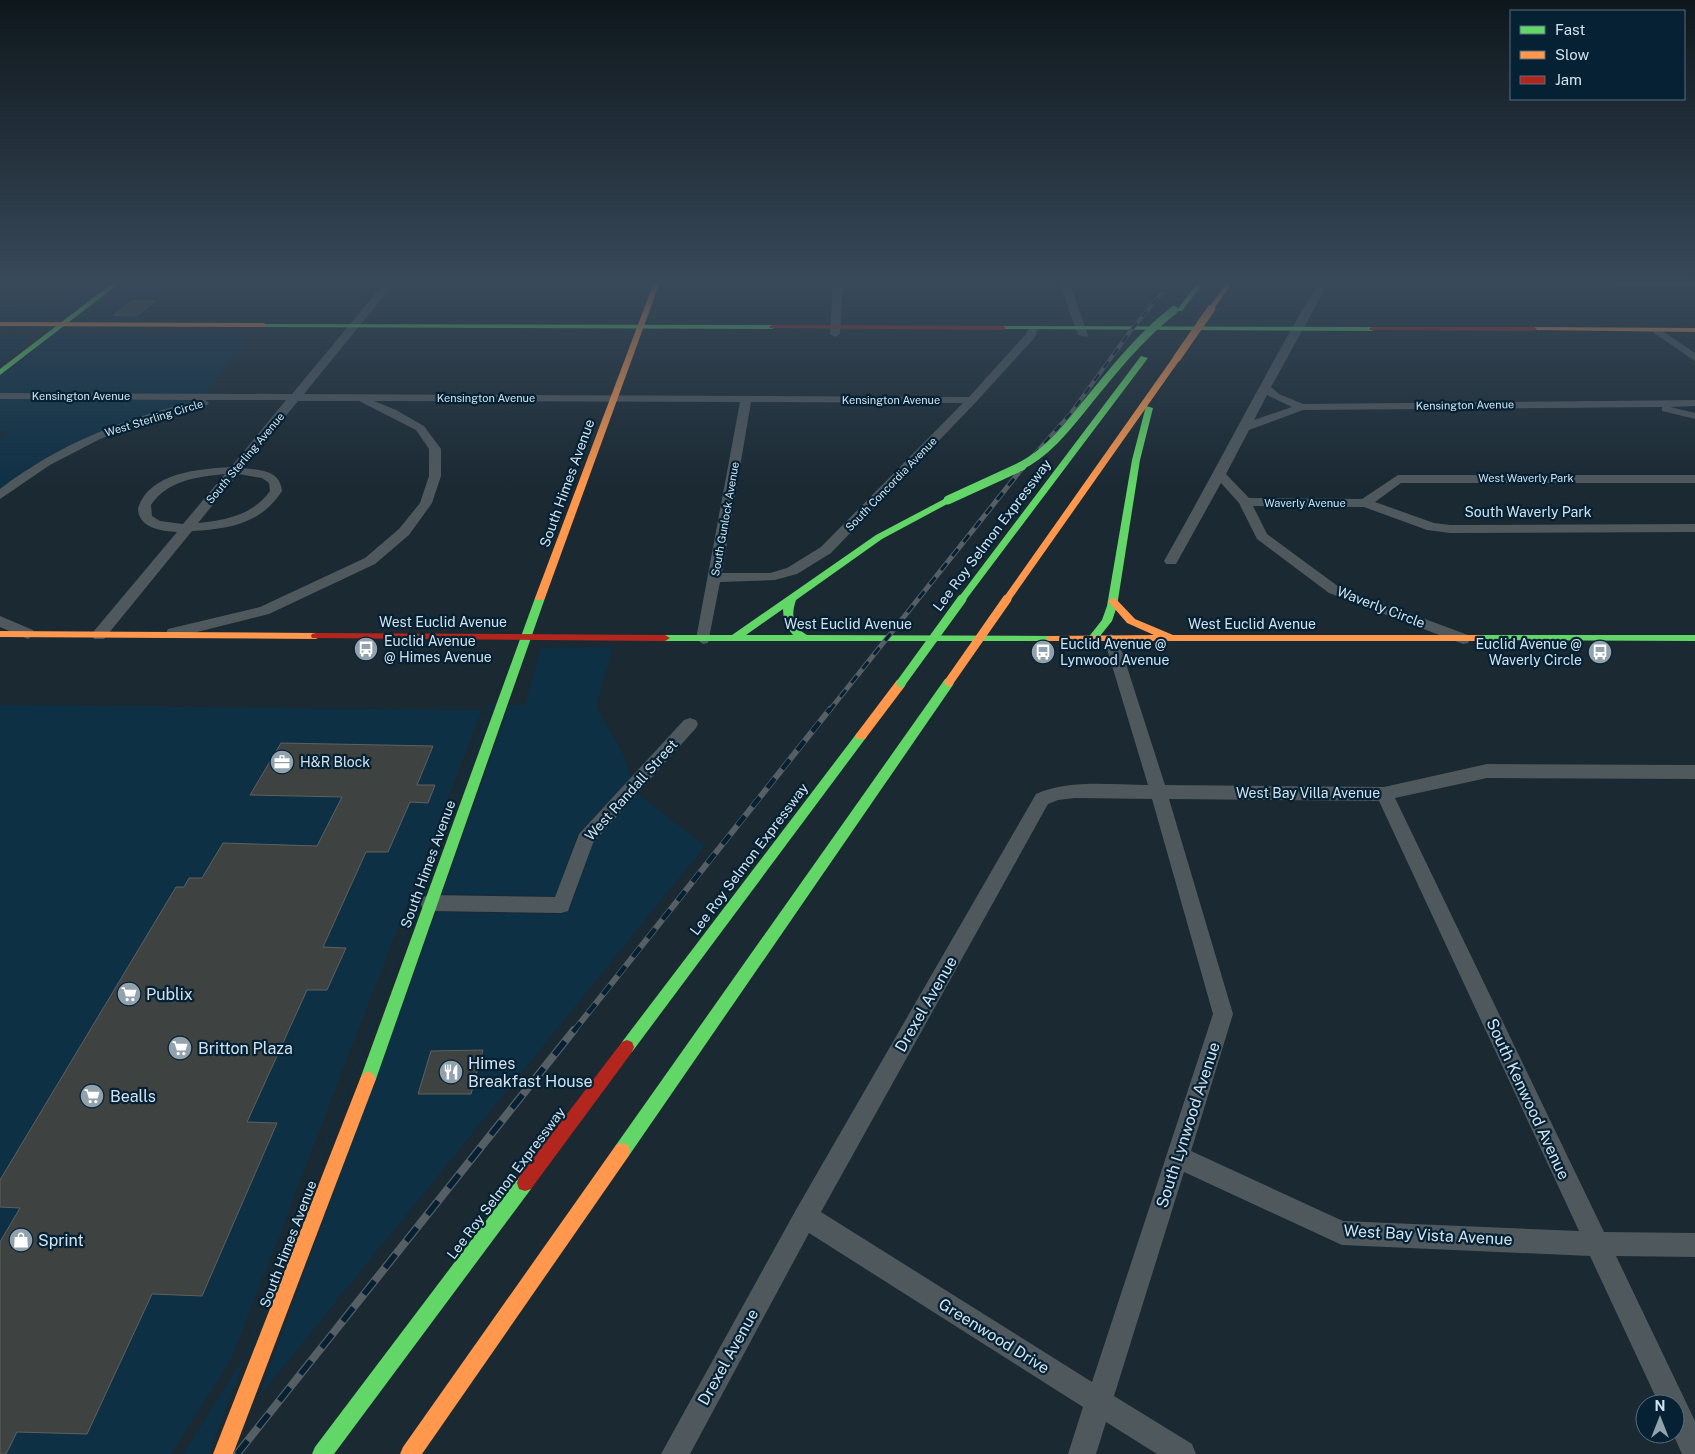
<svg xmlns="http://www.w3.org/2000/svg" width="1695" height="1454" viewBox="0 0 1695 1454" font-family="'Public Sans',sans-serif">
  <rect width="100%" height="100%" fill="#1a2932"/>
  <g fill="#0e3045">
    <polygon points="69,282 106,282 61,316 49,320 0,322 0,311 24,295 49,296"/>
    <polygon points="129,282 184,282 139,322 78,322"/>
    <polygon points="0,335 21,336 27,338 28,342 0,363"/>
    <polygon points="53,335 251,335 205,393 0,393 0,377"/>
    <polygon points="0,399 195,400 118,424 70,445 32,466 0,490 0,439 7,432 0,431"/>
    <polygon points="613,647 596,706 622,752 631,778 578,834 555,896 442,894 509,705 525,705 541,648"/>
    <polygon points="0,705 482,710 232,1358 171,1454 0,1454"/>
    <polygon points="486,705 493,705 209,1454 183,1454 243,1359 489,710"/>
    <polygon points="637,793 705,846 258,1398 436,912 559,914 571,906 593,842"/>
  </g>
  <g fill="#3e4241" stroke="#5e605f">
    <polygon points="132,301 155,301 138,315 114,315"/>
    <polygon points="281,743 433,746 417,785 435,785 428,803 410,802 388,852 366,852 323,947 346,948 327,990 307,990 247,1122 277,1123 202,1296 152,1294 87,1434 17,1432 6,1454 0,1454 0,1242 20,1208 0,1207 0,1180 176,887 184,887 189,878 202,878 223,843 317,846 342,797 250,795"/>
    <polygon points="483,1050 471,1094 418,1094 431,1051"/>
  </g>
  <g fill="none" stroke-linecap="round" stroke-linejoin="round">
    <g fill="#4f585d" fill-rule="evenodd">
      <path d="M385 282H395L304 394 969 397 1026 334 1029 327 1038 329 1035 337 976 402 831 553 797 574 775 580 720 582 708 643 703 644 696 639 740 402 374 401 396 410 424 426 441 449V476L432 503 409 535 375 564 269 614 173 638 168 637 166 633 168 629 260 607 365 558 399 529 420 503 429 476V449L416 430 359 401H298L243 468C261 470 280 470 282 491 261 524 229 529 192 531L104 639H94L92 635 94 631 177 532C161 531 138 528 138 508 150 472 199 469 231 467L286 400H205L209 403 207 405 152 419 100 439 50 465 0 499V489C60 443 127 417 201 400L0 399V393L292 394ZM751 402 963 403 821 547 787 568 770 573H722ZM225 474 183 524 160 521 152 516 151 505C168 480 197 477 225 474ZM238 474 262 478 269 483 270 491C253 515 226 520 198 523Z"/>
      <polygon points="833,282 843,282 840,334 835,337 830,334"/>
      <polygon points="1059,282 1069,282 1088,335 1087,337 1078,335"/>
      <path d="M1319 282H1329L1271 387 1279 394 1303 404 1695 400V406L1670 407 1695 413V419L1662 411V407L1303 410 1249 430 1226 474 1249 498 1362 499 1398 475H1695V483H1401L1375 502 1434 523 1450 525 1695 524V532L1450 533 1427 530 1364 507 1253 506 1267 534 1339 587 1468 635 1470 639 1468 643 1463 644 1329 593 1257 539 1239 503 1221 483 1176 564H1166L1164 561C1217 468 1264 374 1319 282ZM1267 395 1292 407 1254 420Z"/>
      <polygon points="1612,282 1695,282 1695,285 1616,286"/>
      <polygon points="1658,328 1695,353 1695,361 1654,333 1653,331"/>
      <polygon points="0,616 33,630 35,634 28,639 0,627"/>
      <path d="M1111 634 1118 639 1165 785 1384 787 1487 764 1695 765V779L1487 778 1395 798 1604 1232 1695 1233V1257L1616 1256 1695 1421V1454H1682L1673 1434H1675V1404H1659L1590 1256 1342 1245 1184 1172 1114 1396 1192 1444 1196 1454H1157L1106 1422 1096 1454H1068L1083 1407 809 1233 690 1454H661L797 1208 1036 794C1071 779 1110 785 1148 785L1104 639ZM1075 798 1152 799 1213 1014 1092 1382 821 1212 1048 804 1058 800ZM1169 799 1379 801 1579 1231 1343 1221 1191 1151 1233 1014Z"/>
      <polygon points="690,718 696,720 698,724 696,728 593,843 568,911 561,913 430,911 423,909 420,903 423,897 430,895 555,897 579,834 684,720"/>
    </g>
    <g fill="#63d668" fill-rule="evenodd">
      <polygon points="114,282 121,282 0,375 0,369"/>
      <polygon points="1198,282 1204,282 1182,311 1178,311 1177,310"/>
      <polygon points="262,324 772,325 775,327 772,329 264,327 261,325"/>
      <polygon points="1003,326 1372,327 1375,329 1372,331 1001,329 1000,328"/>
      <polygon points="1141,356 1148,358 965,601 959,601 957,599 959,597"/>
      <polygon points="1146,406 1153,408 1140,460 1117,606 1112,621 1096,641 1092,642 1087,639 1102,620 1107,606 1132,460"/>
      <path d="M948 497 951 498V502L882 539 796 600C791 615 792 626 807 635L1051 636 1055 637 1056 639 1055 641H665L660 638 665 635H732L876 535ZM783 609 784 623 793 635H746Z"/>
      <polygon points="540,595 545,598 376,1079 373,1084 368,1087 363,1084 360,1079 535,598"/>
      <polygon points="1480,635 1695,635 1695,641 1476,640 1475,638 1476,636"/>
      <polygon points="949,678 953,679 954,682 953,685 628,1157 622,1159 616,1157 614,1151 616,1145 945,679"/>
      <polygon points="861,732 865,733 867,736 865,739 632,1052 627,1054 622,1052 620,1047 622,1042 857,733"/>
      <polygon points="525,1175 531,1177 533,1183 531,1189 334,1454 312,1454 315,1447 519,1177"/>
    </g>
    <g fill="#ff974d" fill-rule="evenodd">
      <polygon points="654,282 660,282 545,598 543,600 537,600 535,598"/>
      <polygon points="1227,282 1233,282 1213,310 1209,310 1208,309"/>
      <polygon points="0,322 264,323 267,325 264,327 0,326"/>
      <polygon points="1534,327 1695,328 1695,332 1532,330 1531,329"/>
      <polygon points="1174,356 1181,358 1010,601 1004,601 1002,599 1004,597"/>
      <polygon points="1113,598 1116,599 1135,619 1173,635 1480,635 1485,638 1480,641 1047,641 1046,639 1047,637 1051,636 1154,635 1127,623 1108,601"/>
      <polygon points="0,631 316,633 321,636 316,639 0,637"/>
      <polygon points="901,679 906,683 905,686 865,739 857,739 855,736 857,733 897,680"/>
      <polygon points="368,1071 373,1074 376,1079 233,1454 213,1454 360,1079 363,1074"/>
      <polygon points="622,1143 628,1145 630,1151 628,1157 422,1454 400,1454 403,1447 616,1145"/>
    </g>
    <g fill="#b3261e" fill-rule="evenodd">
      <polygon points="772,325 1003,326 1006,328 1003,330 770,328 769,327"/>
      <polygon points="1372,327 1534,327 1537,329 1534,331 1370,330 1369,329"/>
      <polygon points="316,633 665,635 670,638 665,641 312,638 311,636 312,634"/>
      <polygon points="627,1040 632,1042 634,1047 632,1052 531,1189 525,1191 519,1189 517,1183 519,1177 622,1042"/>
    </g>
    <g stroke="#565f65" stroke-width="4">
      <polyline id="rail-far3" points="1023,467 1071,413 1132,329 1171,282"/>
    </g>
    <g stroke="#565f65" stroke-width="5">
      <polyline id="rail-far2" points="829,711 1024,466"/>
    </g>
    <g stroke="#565f65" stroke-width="6">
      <polyline id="rail-far1" points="573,1032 830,709"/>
    </g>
    <g stroke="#565f65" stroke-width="8">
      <polyline id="rail" points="237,1454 574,1030"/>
    </g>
    <use href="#rail-far3" stroke="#052133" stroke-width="2.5" stroke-dasharray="8" stroke-linecap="butt"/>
    <use href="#rail-far2" stroke="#052133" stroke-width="3" stroke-dasharray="9" stroke-linecap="butt"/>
    <use href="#rail-far1" stroke="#052133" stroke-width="4.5" stroke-dasharray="12" stroke-linecap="butt"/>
    <use href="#rail" stroke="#052133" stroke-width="5.5" stroke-dasharray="17" stroke-linecap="butt"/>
    <path stroke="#63d668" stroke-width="8" d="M1019 467C1049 452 1069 425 1090 399 1116 367 1142 335 1174 310"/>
    <g stroke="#63d668" stroke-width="9">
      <polyline points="948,500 1022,466"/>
      <polyline points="901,683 962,599"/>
    </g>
    <polyline stroke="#ff974d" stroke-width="8" points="1177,358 1211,309"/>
    <polyline stroke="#ff974d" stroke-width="9" points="949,682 1007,599"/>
  </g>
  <linearGradient id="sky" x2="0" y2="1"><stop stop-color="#0e171c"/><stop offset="0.58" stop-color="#38495a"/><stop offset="1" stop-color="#38495a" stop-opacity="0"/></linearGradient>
  <rect width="1695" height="486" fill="url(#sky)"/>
  <defs>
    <g id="bus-disc" transform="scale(1.25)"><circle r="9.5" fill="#92a2ad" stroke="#052133"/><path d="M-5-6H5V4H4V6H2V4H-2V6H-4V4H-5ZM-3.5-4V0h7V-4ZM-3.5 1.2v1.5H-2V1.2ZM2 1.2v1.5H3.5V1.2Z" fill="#fff"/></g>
    <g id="office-disc" transform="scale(1.25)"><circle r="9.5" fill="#92a2ad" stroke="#052133"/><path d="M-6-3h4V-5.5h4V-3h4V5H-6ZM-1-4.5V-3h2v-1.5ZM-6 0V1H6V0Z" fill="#fff"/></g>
    <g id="supermarket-disc" transform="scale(1.25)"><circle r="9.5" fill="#92a2ad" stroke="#052133"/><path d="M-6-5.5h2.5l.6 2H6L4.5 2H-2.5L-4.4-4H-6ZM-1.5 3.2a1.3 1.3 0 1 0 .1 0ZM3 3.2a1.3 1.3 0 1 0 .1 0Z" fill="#fff"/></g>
    <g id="restaurant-disc" transform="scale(1.25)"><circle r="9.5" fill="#92a2ad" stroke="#052133"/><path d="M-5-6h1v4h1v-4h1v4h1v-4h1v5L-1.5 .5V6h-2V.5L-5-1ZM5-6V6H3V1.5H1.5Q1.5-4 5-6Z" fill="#fff"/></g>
    <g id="shop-disc" transform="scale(1.25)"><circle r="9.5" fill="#92a2ad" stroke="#052133"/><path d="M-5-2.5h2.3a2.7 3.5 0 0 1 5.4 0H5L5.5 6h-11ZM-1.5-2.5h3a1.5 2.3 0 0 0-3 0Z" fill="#fff"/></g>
  </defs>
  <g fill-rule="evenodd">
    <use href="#bus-disc" x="366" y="649"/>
    <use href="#bus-disc" x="1043" y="652"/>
    <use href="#bus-disc" x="1600" y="652"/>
    <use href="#office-disc" x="282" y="762"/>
    <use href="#supermarket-disc" x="129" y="994"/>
    <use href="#supermarket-disc" x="180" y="1048"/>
    <use href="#restaurant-disc" x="451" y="1072"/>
    <use href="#supermarket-disc" x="92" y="1096"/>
    <use href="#shop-disc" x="21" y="1240"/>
  </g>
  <g text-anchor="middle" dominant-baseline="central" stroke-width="4.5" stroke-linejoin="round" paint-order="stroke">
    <g font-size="11" fill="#d2e3ef" stroke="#052133">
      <text x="81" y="396">Kensington Avenue</text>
      <text x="486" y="398">Kensington Avenue</text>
      <text x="891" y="400">Kensington Avenue</text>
      <text transform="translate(1465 405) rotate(-1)">Kensington Avenue</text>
      <text transform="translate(154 418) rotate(-17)">West Sterling Circle</text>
      <text transform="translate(245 458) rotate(-50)">South Sterling Avenue</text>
      <text x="1526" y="478">West Waverly Park</text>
      <text transform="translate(891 484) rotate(-46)">South Concordia Avenue</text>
      <text x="1305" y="503">Waverly Avenue</text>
      <text transform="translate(725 519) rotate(-80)">South Gunlock Avenue</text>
    </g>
    <g font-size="14" fill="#d2e3ef" stroke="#052133">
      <text transform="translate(567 483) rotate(-70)">South Himes Avenue</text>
      <text x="1528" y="512">South Waverly Park</text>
      <text transform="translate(992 535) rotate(-53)">Lee Roy Selmon Expressway</text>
      <text transform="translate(1381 607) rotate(21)">Waverly Circle</text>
      <text x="443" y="622">West Euclid Avenue</text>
      <text x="848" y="624">West Euclid Avenue</text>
      <text x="1252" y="624">West Euclid Avenue</text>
      <text transform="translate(631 790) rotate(-48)">West Randall Street</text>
      <text x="1308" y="793">West Bay Villa Avenue</text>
      <text transform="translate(749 859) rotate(-53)">Lee Roy Selmon Expressway</text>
      <text transform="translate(428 864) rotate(-70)">South Himes Avenue</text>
      <text transform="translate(506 1183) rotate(-53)">Lee Roy Selmon Expressway</text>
      <text transform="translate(288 1244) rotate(-69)">South Himes Avenue</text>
    </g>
    <g font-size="14" fill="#d2e3ef" stroke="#052133" text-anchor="start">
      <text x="384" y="641">Euclid Avenue<tspan x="384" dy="16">@ Himes Avenue</tspan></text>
      <text x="1060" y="644">Euclid Avenue @<tspan x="1060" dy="16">Lynwood Avenue</tspan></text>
      <text x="1582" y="644" text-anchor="end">Euclid Avenue @<tspan x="1582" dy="16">Waverly Circle</tspan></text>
      <text x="300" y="762">H&amp;R Block</text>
    </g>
    <g font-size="16" fill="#d2e3ef" stroke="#052133" text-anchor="start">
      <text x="146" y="994">Publix</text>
      <text x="198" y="1048">Britton Plaza</text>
      <text x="468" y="1063">Himes<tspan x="468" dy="18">Breakfast House</tspan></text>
      <text x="110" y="1096">Bealls</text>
      <text x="38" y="1240">Sprint</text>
    </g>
    <g font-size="16" fill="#d2e3ef" stroke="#052133">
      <text transform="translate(926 1004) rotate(-60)">Drexel Avenue</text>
      <text transform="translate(1528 1099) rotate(65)">South Kenwood Avenue</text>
      <text transform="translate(1188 1125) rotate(-72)">South Lynwood Avenue</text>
      <text transform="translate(1428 1235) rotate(3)">West Bay Vista Avenue</text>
      <text transform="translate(994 1336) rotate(32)">Greenwood Drive</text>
      <text transform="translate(728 1357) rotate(-61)">Drexel Avenue</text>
    </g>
  </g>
  <rect x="1510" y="10" width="175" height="90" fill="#052133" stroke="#576f7e"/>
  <rect x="1520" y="26" width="25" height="8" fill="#63d668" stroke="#576f7e"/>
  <text x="1555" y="35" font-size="15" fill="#d2e3ef">Fast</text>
  <rect x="1520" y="51" width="25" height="8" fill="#ff974d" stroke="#576f7e"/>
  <text x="1555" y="60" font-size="15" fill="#d2e3ef">Slow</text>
  <rect x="1520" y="76" width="25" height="8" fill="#b3261e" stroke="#576f7e"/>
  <text x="1555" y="85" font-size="15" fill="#d2e3ef">Jam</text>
  <g transform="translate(1660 1419)"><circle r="24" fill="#052133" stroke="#576f7e"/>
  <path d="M0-4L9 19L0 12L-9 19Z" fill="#92a2ad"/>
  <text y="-8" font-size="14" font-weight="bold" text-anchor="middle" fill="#d2e3ef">N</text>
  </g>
</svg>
